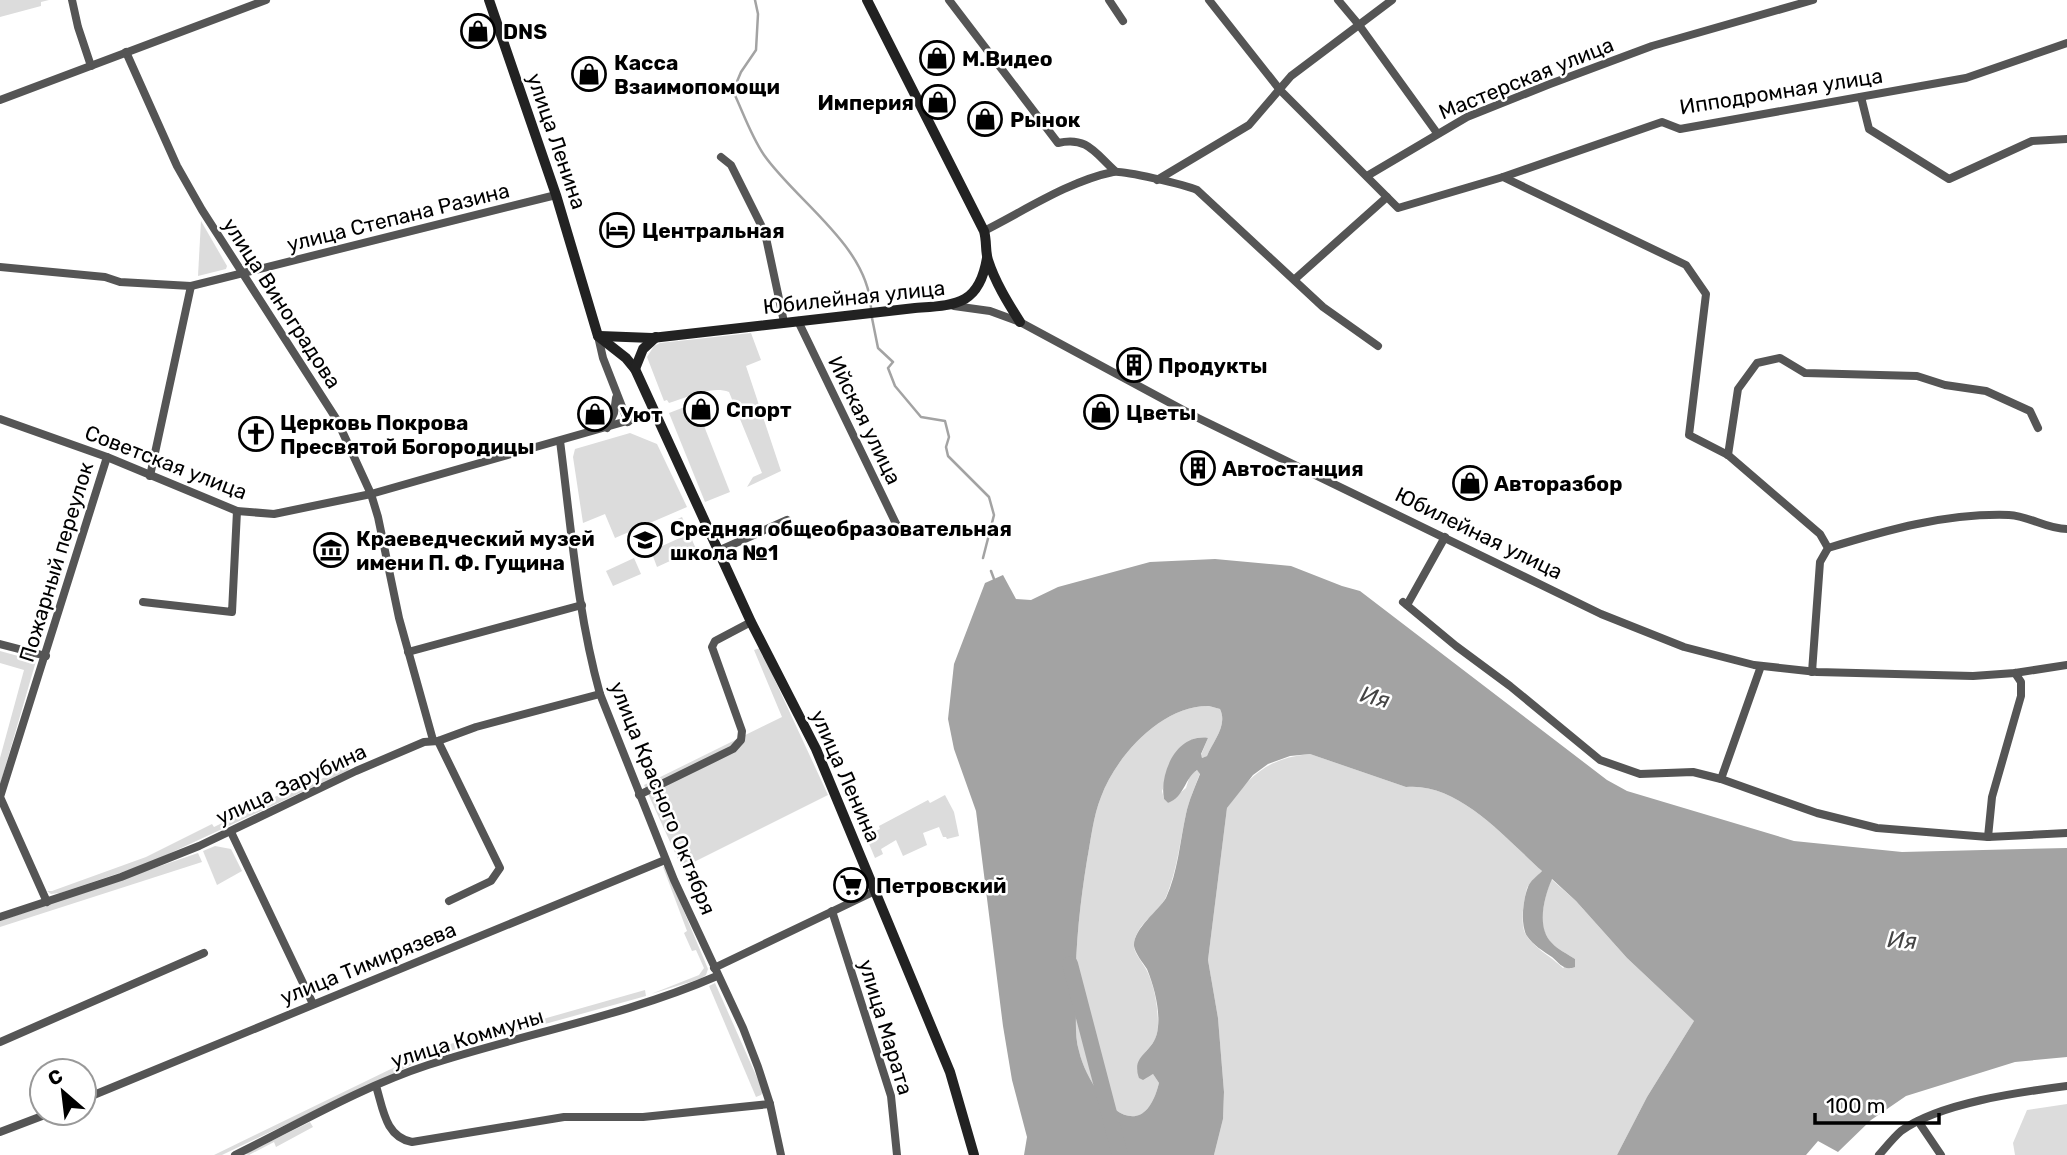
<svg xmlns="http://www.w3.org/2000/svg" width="2067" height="1155" viewBox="0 0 2067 1155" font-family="Rubik,sans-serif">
  <rect width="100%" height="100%" fill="#fff"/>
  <g fill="#dcdcdc">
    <polygon points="0,0 49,0 41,2 41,6 0,17"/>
    <polygon points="201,221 227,266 226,269 198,276"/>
    <path d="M751 333 761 360 746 366 781 471 747 487 753 477 762 473 729 392C711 385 686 398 669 403L667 400 664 401 647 357 654 346 660 343Z"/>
    <polygon points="695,403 730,492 705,502 669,413"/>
    <polygon points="630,433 657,444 687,507 615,538 605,514 583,523 573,457 575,449"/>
    <polygon points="682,517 696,549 657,567 651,551 682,537 675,520"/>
    <polygon points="634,558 641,574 613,586 606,571"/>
    <polygon points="760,648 828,795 682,868 644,785 782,717 754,650"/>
    <polygon points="0,651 36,661 0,785 0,758 24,670 0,663"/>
    <path d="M1209 706 1220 709C1228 726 1213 741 1207 756L1202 758 1201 755 1208 738C1179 732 1171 771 1162 791L1164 799 1168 803 1186 788 1190 775 1197 770 1200 773C1195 787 1189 800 1186 814 1180 841 1177 871 1166 897 1159 913 1135 924 1134 945 1133 953 1145 965 1148 973 1155 989 1158 1008 1158 1025 1158 1048 1139 1050 1137 1071L1148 1076 1153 1074 1159 1083C1141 1155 1089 1094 1079 1051 1075 1038 1076 1023 1076 1009 1074 959 1079 909 1087 860 1091 839 1093 817 1101 797 1116 756 1162 705 1209 706Z"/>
    <path d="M1310 754 1406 787C1459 782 1506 839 1542 871 1537 876 1530 882 1527 888 1524 899 1520 922 1525 933 1532 947 1552 957 1563 968L1575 959C1568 954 1558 950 1552 943 1535 927 1545 898 1551 879L1576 901 1627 958 1694 1021 1647 1097 1617 1155H1214L1223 1119 1224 1092 1218 1018 1208 960 1227 808C1250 775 1268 758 1310 754Z"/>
    <polygon points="348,765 350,768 347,771 149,863 60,893 51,894 47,891 52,891 146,857 212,824 214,827 303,783 306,787"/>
    <polygon points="945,795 954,812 959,836 947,839 946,837 943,837 939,827 923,833 927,845 903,856 896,840 881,849 883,854 875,858 867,839 869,834 880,829 879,826 928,800 930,803"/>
    <polygon points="215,846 231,849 242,871 217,885 203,851"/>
    <polygon points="198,853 202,862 0,927 0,921"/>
    <polygon points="665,866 708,969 706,975 700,979 651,994 699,975 704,968 696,950 692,951 684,933 687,931 663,867"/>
    <polygon points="715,983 763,1091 761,1095 756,1097 709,986"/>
    <polygon points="645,990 646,996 516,1032 515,1027"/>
    <polygon points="479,1035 478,1042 420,1061 222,1155 214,1155 428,1051"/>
    <polygon points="2067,1104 2067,1155 2015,1155 2013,1143 2027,1110"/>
    <polygon points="310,1122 313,1127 276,1147 274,1142 249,1155 245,1154"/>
  </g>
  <path fill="#a3a3a3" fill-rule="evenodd" d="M1215 559 1291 566 1342 586 1360 591 1607 780 1627 791 1794 841 1902 852 2067 848V1057L2015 1062 1906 1096 1871 1120 1838 1152 1818 1141 1806 1155H1617L1647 1097 1694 1021 1627 958 1576 901 1552 879C1544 897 1536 928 1552 943 1558 950 1568 954 1575 959V967C1564 971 1560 964 1552 957 1543 951 1533 945 1527 936 1520 925 1523 899 1528 887 1530 881 1537 876 1542 871 1506 839 1459 782 1406 787L1310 754 1290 756 1268 764 1253 775 1227 808 1208 960 1218 1018 1224 1092 1223 1119 1214 1155H1024L1027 1137 1012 1080 1003 1026 976 811 954 749 948 719 954 664 985 583 1003 575 1016 599 1031 600 1058 587 1150 562ZM1209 706 1220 709C1228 726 1213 741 1207 756L1202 758 1201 754 1208 738C1177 733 1159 773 1164 799L1168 803C1185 796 1184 779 1197 770L1200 774C1195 787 1189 800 1186 814 1180 841 1178 872 1166 898 1159 910 1133 929 1134 946 1135 953 1143 963 1147 969 1154 986 1160 1009 1158 1027 1156 1054 1130 1053 1139 1078L1143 1080 1153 1074 1159 1083C1141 1155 1089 1094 1079 1051 1075 1038 1076 1023 1076 1009 1074 959 1079 909 1087 860 1091 839 1093 817 1101 797 1116 756 1162 705 1209 706Z"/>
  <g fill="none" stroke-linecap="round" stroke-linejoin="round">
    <g stroke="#a3a3a3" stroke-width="2.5">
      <path d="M755 0 758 14 756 50 741 72 733 91C743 112 751 136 764 155 797 202 868 246 871 308"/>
      <polyline points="872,318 878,348 893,362 888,368 895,386 921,417 945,421 949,437 946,447 948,456 989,497 994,515 983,558"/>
      <polyline points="991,571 994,579"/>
    </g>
    <polyline stroke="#a3a3a3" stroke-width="16" points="1070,964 1120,1155"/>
    <g stroke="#555" stroke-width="8">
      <polyline points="72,0 78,27 91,66"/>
      <path d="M949 0 1058 143C1087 136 1095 153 1115 171"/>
      <polyline points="1109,0 1123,21"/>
      <polyline points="1209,0 1280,90 1387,197"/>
      <polyline points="1338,0 1359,25 1437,133"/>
      <polyline points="126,52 177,166 202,210 337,420 371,494 378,517 399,618 433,740"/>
      <polyline points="1861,97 1869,129 1949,179 2032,141 2067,139"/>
      <polyline points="0,100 266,0"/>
      <polyline points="721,157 731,165 765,233 784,322"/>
      <polyline points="1367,176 1467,117 1550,84 1652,46 1813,0"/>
      <polyline points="1503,177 1662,122 1680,129 1966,78 2067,43"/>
      <polyline points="1157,180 1249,125 1291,76 1392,0"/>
      <path d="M984 231C1024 211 1069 181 1113 172 1122 170 1186 185 1197 190L1323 307 1378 346"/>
      <polyline points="0,267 105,277 120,282 191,286 556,195"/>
      <polyline points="1295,279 1387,197 1398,208 1503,177 1686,265 1706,294 1689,435 1728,455 1820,534 1828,548 1820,562 1812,672"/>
      <polyline points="954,306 990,311 1020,322 1198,418 1601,614 1684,647 1754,665 1817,672 1973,676 2015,673 2067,665"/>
      <polyline points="798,321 901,534"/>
      <polyline points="598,336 603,358 628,422"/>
      <polyline points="0,419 107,457 237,511 274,514 371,494 655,413"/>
      <polyline points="607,428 614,413 616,398"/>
      <path d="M560 441C571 525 577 612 600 694L674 880 743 1028 758 1067 770 1104 781 1155"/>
      <polyline points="1728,455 1738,389 1757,363 1780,358 1805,373 1917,376 1945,385 1986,391 2030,411 2038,428"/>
      <polyline points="150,476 191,286"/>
      <path d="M1828 548C1887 530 1946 513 2009 515 2030 516 2046 529 2067 529"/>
      <polyline points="718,551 787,520"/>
      <polyline points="143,602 232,612 237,511"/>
      <polyline points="1403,602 1456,646 1510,686 1600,760 1640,774 1693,772 1721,779 1817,813 1877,828 1988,837 2067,833"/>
      <polyline points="1407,605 1445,537"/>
      <polyline points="0,644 46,656"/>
      <polyline points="408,652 582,605"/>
      <polyline points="438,741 500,868 491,881 449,901"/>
      <polyline points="1721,779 1761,666"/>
      <polyline points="639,795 733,749 741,740 742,731 712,647 715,641 751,622"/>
      <polyline points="231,832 313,1004"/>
      <polyline points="1988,837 1992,797 2021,696 2021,682 2015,673"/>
      <polyline points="47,902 0,797 107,457"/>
      <polyline points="832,911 891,1096 897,1155"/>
      <polyline points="0,917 121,877 199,846 356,771 424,742 438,741 476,727 600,694"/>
      <polyline points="714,968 875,891"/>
      <polyline points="0,1042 204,953"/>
      <path d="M376 1086C383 1108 385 1137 412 1142L564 1117H643L770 1104"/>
      <polyline points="84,1099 665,860"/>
      <polyline points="1918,1121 1941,1155"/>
      <polyline points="0,1132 50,1113"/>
      <path d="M235 1155C298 1124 361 1087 428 1065 523 1034 625 1016 717 976"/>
      <path d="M1879 1155C1886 1147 1893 1138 1901 1131 1939 1103 2020 1092 2067 1086"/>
    </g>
    <g stroke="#222" stroke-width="10">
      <polyline points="489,0 556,195 598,336"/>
      <path d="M867 0 984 231C987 241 985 251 988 260 995 282 1008 303 1020 322"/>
      <polyline points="598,336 626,358 635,369 751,622 816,749 950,1072 974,1155"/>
      <path d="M600 336 652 338 915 308C955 305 979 306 987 258"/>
      <polyline points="635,369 643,349 656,337"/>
    </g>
  </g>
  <defs>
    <g id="shop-ring" transform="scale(1.75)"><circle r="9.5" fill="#fff" stroke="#000" stroke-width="1.5"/><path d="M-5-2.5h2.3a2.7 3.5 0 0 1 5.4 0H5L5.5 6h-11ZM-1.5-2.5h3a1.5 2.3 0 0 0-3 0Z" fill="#000"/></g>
    <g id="hotel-ring" transform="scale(1.75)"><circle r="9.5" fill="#fff" stroke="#000" stroke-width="1.5"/><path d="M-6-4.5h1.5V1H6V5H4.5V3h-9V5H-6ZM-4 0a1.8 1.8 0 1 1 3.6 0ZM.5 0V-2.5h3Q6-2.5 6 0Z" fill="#000"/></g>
    <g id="building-ring" transform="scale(1.75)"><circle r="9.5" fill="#fff" stroke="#000" stroke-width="1.5"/><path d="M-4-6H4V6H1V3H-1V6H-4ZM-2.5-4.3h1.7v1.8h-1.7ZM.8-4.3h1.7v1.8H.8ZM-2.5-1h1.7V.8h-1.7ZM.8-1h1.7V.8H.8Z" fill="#000"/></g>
    <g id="church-ring" transform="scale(1.75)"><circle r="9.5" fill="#fff" stroke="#000" stroke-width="1.5"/><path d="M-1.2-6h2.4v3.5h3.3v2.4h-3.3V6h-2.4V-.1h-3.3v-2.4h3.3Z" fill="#000"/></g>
    <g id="school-ring" transform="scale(1.75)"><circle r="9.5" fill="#fff" stroke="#000" stroke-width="1.5"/><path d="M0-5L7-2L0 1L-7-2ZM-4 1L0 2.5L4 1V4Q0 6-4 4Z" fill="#000"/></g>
    <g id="museum-ring" transform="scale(1.75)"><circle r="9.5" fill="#fff" stroke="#000" stroke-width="1.5"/><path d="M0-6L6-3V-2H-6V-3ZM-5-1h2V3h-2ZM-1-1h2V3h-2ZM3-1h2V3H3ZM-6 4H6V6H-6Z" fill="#000"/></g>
    <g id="supermarket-ring" transform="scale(1.75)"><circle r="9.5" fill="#fff" stroke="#000" stroke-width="1.5"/><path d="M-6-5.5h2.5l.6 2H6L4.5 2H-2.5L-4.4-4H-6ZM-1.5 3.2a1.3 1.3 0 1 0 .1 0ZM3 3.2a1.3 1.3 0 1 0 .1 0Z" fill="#000"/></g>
  </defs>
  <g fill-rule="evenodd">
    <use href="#shop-ring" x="478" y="31"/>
    <use href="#shop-ring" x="937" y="58"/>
    <use href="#shop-ring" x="589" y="74"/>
    <use href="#shop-ring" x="938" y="102"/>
    <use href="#shop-ring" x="985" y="119"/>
    <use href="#hotel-ring" x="617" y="230"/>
    <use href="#building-ring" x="1134" y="365"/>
    <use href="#shop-ring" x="701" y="409"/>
    <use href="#shop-ring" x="1101" y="412"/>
    <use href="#shop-ring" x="595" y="414"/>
    <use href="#church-ring" x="256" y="434"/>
    <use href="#building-ring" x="1198" y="468"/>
    <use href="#shop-ring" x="1470" y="483"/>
    <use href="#school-ring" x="645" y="540"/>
    <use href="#museum-ring" x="331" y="550"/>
    <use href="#supermarket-ring" x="851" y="885"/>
  </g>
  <g text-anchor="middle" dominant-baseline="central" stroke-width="5" stroke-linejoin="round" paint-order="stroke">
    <g font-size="21" font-weight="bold" fill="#000" stroke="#fff" text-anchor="start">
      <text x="503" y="31">DNS</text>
      <text x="962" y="58">М.Видео</text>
      <text x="614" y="62">Касса<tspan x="614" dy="24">Взаимопомощи</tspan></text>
      <text x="914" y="102" text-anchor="end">Империя</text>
      <text x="1010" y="119">Рынок</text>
      <text x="642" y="230">Центральная</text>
      <text x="1158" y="365">Продукты</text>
      <text x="726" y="409">Спорт</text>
      <text x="1126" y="412">Цветы</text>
      <text x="620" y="414">Уют</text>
      <text x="280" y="422">Церковь Покрова<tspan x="280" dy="24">Пресвятой Богородицы</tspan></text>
      <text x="1222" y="468">Автостанция</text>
      <text x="1494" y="483">Авторазбор</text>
      <text x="670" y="528">Средняя общеобразовательная<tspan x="670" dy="24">школа №1</tspan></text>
      <text x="356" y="538">Краеведческий музей<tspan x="356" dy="24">имени П. Ф. Гущина</tspan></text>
      <text x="876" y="885">Петровский</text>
    </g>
    <g font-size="21" fill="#000" stroke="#fff">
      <text transform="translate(1526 78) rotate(-22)">Мастерская улица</text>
      <text transform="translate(1781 91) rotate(-9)">Ипподромная улица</text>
      <text transform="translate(557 141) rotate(71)">улица Ленина</text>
      <text transform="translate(398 217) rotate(-14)">улица Степана Разина</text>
      <text transform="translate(854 297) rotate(-6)">Юбилейная улица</text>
      <text transform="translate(282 303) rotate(57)">улица Виноградова</text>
      <text transform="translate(865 420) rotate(64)">Ийская улица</text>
      <text transform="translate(166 462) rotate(21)">Советская улица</text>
      <text transform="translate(1479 533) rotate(26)">Юбилейная улица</text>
      <text transform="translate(56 562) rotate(-73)">Пожарный переулок</text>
      <text transform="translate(846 776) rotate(66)">улица Ленина</text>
      <text transform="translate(291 784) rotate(-25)">улица Зарубина</text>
      <text transform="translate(663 798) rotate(68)">улица Красного Октября</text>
      <text transform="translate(368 963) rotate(-22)">улица Тимирязева</text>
      <text transform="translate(886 1027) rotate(73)">улица Марата</text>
      <text transform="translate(467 1038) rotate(-17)">улица Коммуны</text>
    </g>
    <g font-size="23" font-style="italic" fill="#444" stroke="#fff">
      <text transform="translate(1375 697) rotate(15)">Ия</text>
      <text transform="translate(1902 940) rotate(4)">Ия</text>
    </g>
  </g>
  <g transform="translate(63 1092) rotate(332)"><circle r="33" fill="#ffffff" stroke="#999999" stroke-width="2"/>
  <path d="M0-5L12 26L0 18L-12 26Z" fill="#000000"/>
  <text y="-10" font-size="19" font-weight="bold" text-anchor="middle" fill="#000000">С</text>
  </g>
  <path d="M1815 1113v10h124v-10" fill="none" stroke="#000000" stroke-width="3.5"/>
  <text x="1826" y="1113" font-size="21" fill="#000000" stroke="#ffffff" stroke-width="5" paint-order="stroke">100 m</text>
</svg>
